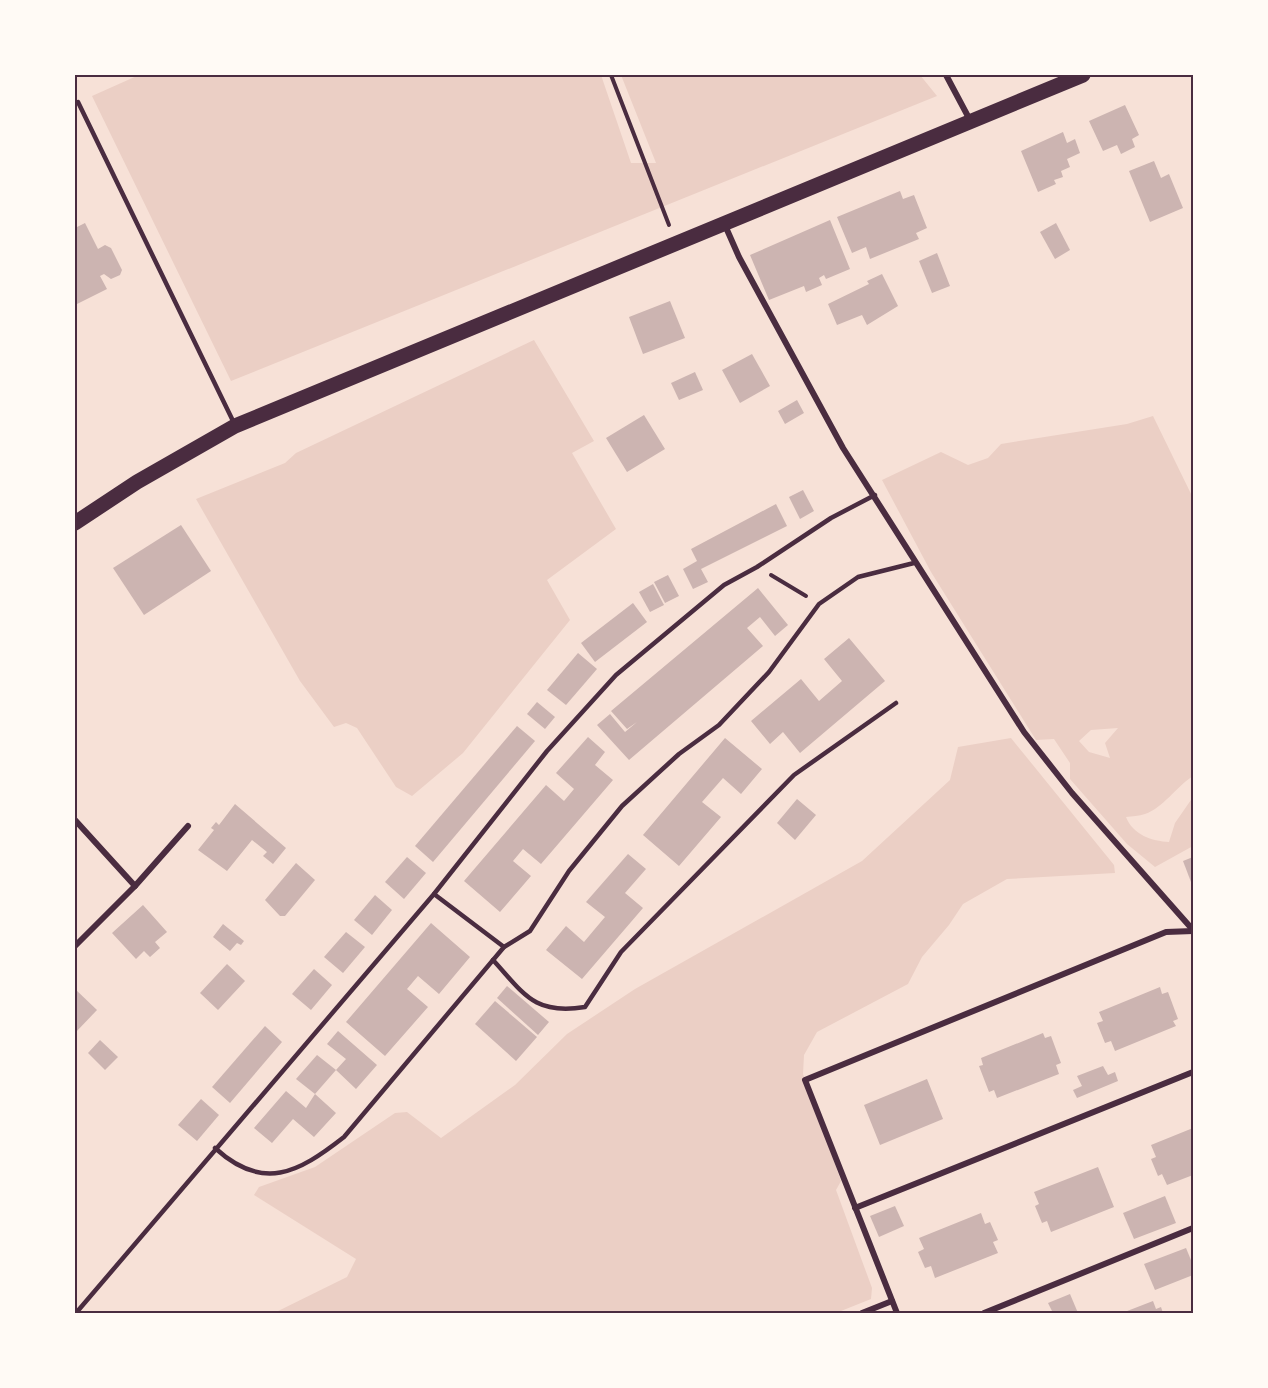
<svg xmlns="http://www.w3.org/2000/svg" width="1268" height="1388" viewBox="0 0 1268 1388" font-family="Figtree,sans-serif">
  <rect width="100%" height="100%" fill="#f7e1d7"/>
  <g fill="#ebcfc5" fill-rule="evenodd">
    <polygon points="139,75 601,75 631,163 656,163 621,75 920,75 937,96 231,381 92,96"/>
    <polygon points="534,340 594,441 572,453 616,529 547,580 570,620 463,753 412,796 396,787 357,728 346,723 334,727 300,681 196,499 285,463 296,453"/>
    <path d="M1153 416 1193 498V776C1176 787 1163 808 1145 814 1139 816 1132 816 1126 817 1133 835 1152 841 1169 842L1175 823 1193 797V846L1155 867 1127 844 1070 779V763L1054 739 1036 740 931 572 882 480 941 452 968 465 988 458 1001 444 1127 424ZM1118 728 1105 743 1110 758 1089 752 1079 741 1091 730Z"/>
    <polygon points="1011,738 1114,865 1115,873 1007,879 963,904 949,925 922,957 908,984 817,1032 804,1055 803,1074 841,1181 836,1190 872,1288 871,1299 836,1313 274,1313 347,1277 356,1259 254,1195 259,1187 315,1167 395,1113 407,1112 441,1138 515,1085 567,1034 635,989 862,861 950,780 958,747"/>
  </g>
  <g fill="#ccb4b1">
    <polygon points="1125,105 1139,135 1132,139 1135,147 1121,154 1117,145 1103,151 1089,121"/>
    <polygon points="1063,132 1067,143 1075,139 1080,153 1067,159 1070,167 1061,171 1063,177 1054,180 1056,184 1038,192 1021,151"/>
    <polygon points="1154,161 1161,178 1169,174 1183,208 1150,222 1129,171"/>
    <polygon points="900,191 903,199 914,195 927,228 916,233 919,239 870,259 866,247 852,253 837,217"/>
    <polygon points="830,220 850,269 826,279 824,275 819,278 822,285 806,292 804,286 769,300 750,255"/>
    <polygon points="85,223 98,249 105,245 111,248 122,270 120,275 111,279 104,274 100,276 107,289 75,305 75,228"/>
    <polygon points="1056,223 1070,250 1055,259 1040,232"/>
    <polygon points="937,253 950,286 932,293 919,261"/>
    <polygon points="882,274 898,306 867,325 862,315 837,325 828,304 869,284 867,281"/>
    <polygon points="670,301 685,338 643,354 629,317"/>
    <polygon points="752,354 770,386 740,403 722,370"/>
    <polygon points="695,372 703,390 679,400 671,383"/>
    <polygon points="797,400 804,413 785,424 778,411"/>
    <polygon points="644,415 665,449 627,472 606,438"/>
    <polygon points="803,490 814,511 800,519 789,497"/>
    <polygon points="776,504 787,526 701,569 708,582 693,589 683,569 697,561 691,549"/>
    <polygon points="181,525 211,571 144,615 113,568"/>
    <polygon points="668,575 679,596 665,603 654,582"/>
    <polygon points="653,584 664,605 650,612 639,592"/>
    <polygon points="758,588 788,625 775,636 760,617 747,628 763,646 629,760 597,725 610,714 625,732 637,722 627,729 611,711"/>
    <polygon points="633,603 647,622 595,662 581,643"/>
    <polygon points="849,638 885,681 800,753 783,732 770,744 751,721 801,679 819,701 842,681 824,659"/>
    <polygon points="578,653 597,669 566,705 547,690"/>
    <polygon points="537,702 555,717 545,729 527,714"/>
    <polygon points="517,726 535,741 433,862 415,846"/>
    <polygon points="588,737 605,752 595,765 613,780 541,864 523,849 513,861 531,876 500,912 464,881 546,785 564,801 574,789 556,773"/>
    <polygon points="725,738 762,769 741,794 723,778 702,802 721,817 679,866 643,835"/>
    <polygon points="797,799 816,815 795,840 777,823"/>
    <polygon points="235,804 286,848 273,864 263,856 267,852 252,840 227,871 198,850 214,830 211,828 216,822 219,825"/>
    <polygon points="628,854 646,869 625,893 643,908 582,979 546,950 566,926 584,942 594,930 605,917 586,902"/>
    <polygon points="407,857 426,873 404,899 385,882"/>
    <polygon points="1193,857 1193,882 1191,882 1183,861"/>
    <polygon points="296,863 315,880 285,916 280,916 265,900"/>
    <polygon points="375,895 392,910 372,935 354,920"/>
    <polygon points="143,905 167,932 155,942 160,948 150,957 144,951 136,959 112,933"/>
    <polygon points="431,923 470,957 439,994 418,976 407,989 428,1007 385,1056 346,1022"/>
    <polygon points="223,924 244,941 241,945 237,943 230,951 213,937"/>
    <polygon points="346,932 365,947 343,973 324,957"/>
    <polygon points="227,964 245,981 218,1010 200,993"/>
    <polygon points="314,969 332,985 311,1010 292,994"/>
    <polygon points="507,986 549,1022 538,1035 497,998"/>
    <polygon points="1160,987 1162,994 1168,992 1178,1019 1173,1021 1176,1026 1115,1051 1111,1041 1105,1043 1097,1023 1103,1021 1099,1012"/>
    <polygon points="75,989 97,1010 75,1033"/>
    <polygon points="495,1001 537,1037 516,1061 475,1024"/>
    <polygon points="265,1026 282,1042 230,1103 212,1087"/>
    <polygon points="338,1031 377,1065 356,1089 336,1070 346,1059 327,1044"/>
    <polygon points="1043,1033 1045,1038 1051,1036 1061,1063 1056,1065 1059,1074 997,1098 994,1090 989,1092 979,1066 983,1065 981,1058"/>
    <polygon points="100,1040 118,1057 105,1070 88,1053"/>
    <polygon points="317,1055 336,1070 315,1094 296,1079"/>
    <polygon points="1103,1066 1108,1075 1115,1072 1118,1081 1077,1098 1073,1090 1082,1086 1077,1076"/>
    <polygon points="927,1079 943,1119 880,1145 864,1105"/>
    <polygon points="286,1091 306,1108 315,1094 336,1113 314,1137 293,1119 272,1143 254,1128"/>
    <polygon points="201,1099 219,1115 197,1141 178,1125"/>
    <polygon points="1193,1128 1193,1175 1167,1185 1162,1174 1158,1176 1151,1159 1156,1157 1151,1145"/>
    <polygon points="1098,1167 1114,1207 1051,1232 1047,1221 1042,1223 1035,1206 1039,1204 1034,1192"/>
    <polygon points="1165,1196 1176,1223 1134,1239 1123,1213"/>
    <polygon points="895,1206 904,1226 879,1237 870,1216"/>
    <polygon points="981,1213 985,1224 990,1222 998,1240 993,1242 998,1253 935,1278 931,1266 925,1268 918,1252 924,1249 919,1238"/>
    <polygon points="1186,1248 1193,1265 1193,1275 1155,1290 1144,1264"/>
    <polygon points="1070,1294 1078,1313 1053,1313 1048,1303"/>
    <polygon points="1153,1301 1156,1309 1161,1307 1163,1313 1122,1313"/>
  </g>
  <g fill="none" stroke-linecap="round" stroke-linejoin="round">
    <g stroke="#4a2c40" stroke-width="4">
      <polyline points="611,75 669,225"/>
      <polyline points="771,575 806,596"/>
    </g>
    <g stroke="#4a2c40" stroke-width="4.5">
      <polyline points="78,102 234,423"/>
      <polyline points="434,894 504,947"/>
      <path d="M493 960C525 995 534 1015 585 1007L621 952 794 775 896 703"/>
      <path d="M215 1148C263 1192 298 1173 344 1137L504 947 530 931 569 871 622 806 679 754 719 725 769 672 819 604 858 577 914 563"/>
      <polyline points="76,1313 434,894 547,751 616,675 724,585 757,567 831,518 875,495"/>
    </g>
    <g stroke="#4a2c40" stroke-width="6">
      <polyline points="946,75 971,122"/>
      <polyline points="724,223 739,257 843,448 1024,732 1072,793 1193,930"/>
      <polyline points="75,820 135,886 75,946"/>
      <polyline points="135,886 188,826"/>
      <polyline points="855,1208 1193,1072"/>
      <polyline points="862,1313 892,1301"/>
      <polyline points="897,1313 805,1080 1166,932 1193,931"/>
      <polyline points="984,1313 1193,1228"/>
    </g>
    <polyline stroke="#4a2c40" stroke-width="15" points="75,523 137,482 235,426 1083,75"/>
  </g>
  <rect width="1268" height="1388" fill="none" stroke="#fffaf5" stroke-width="153"/>
  <rect x="76" y="76" width="1116" height="1236" fill="none" stroke="#4a2c40" stroke-width="2"/>
</svg>
